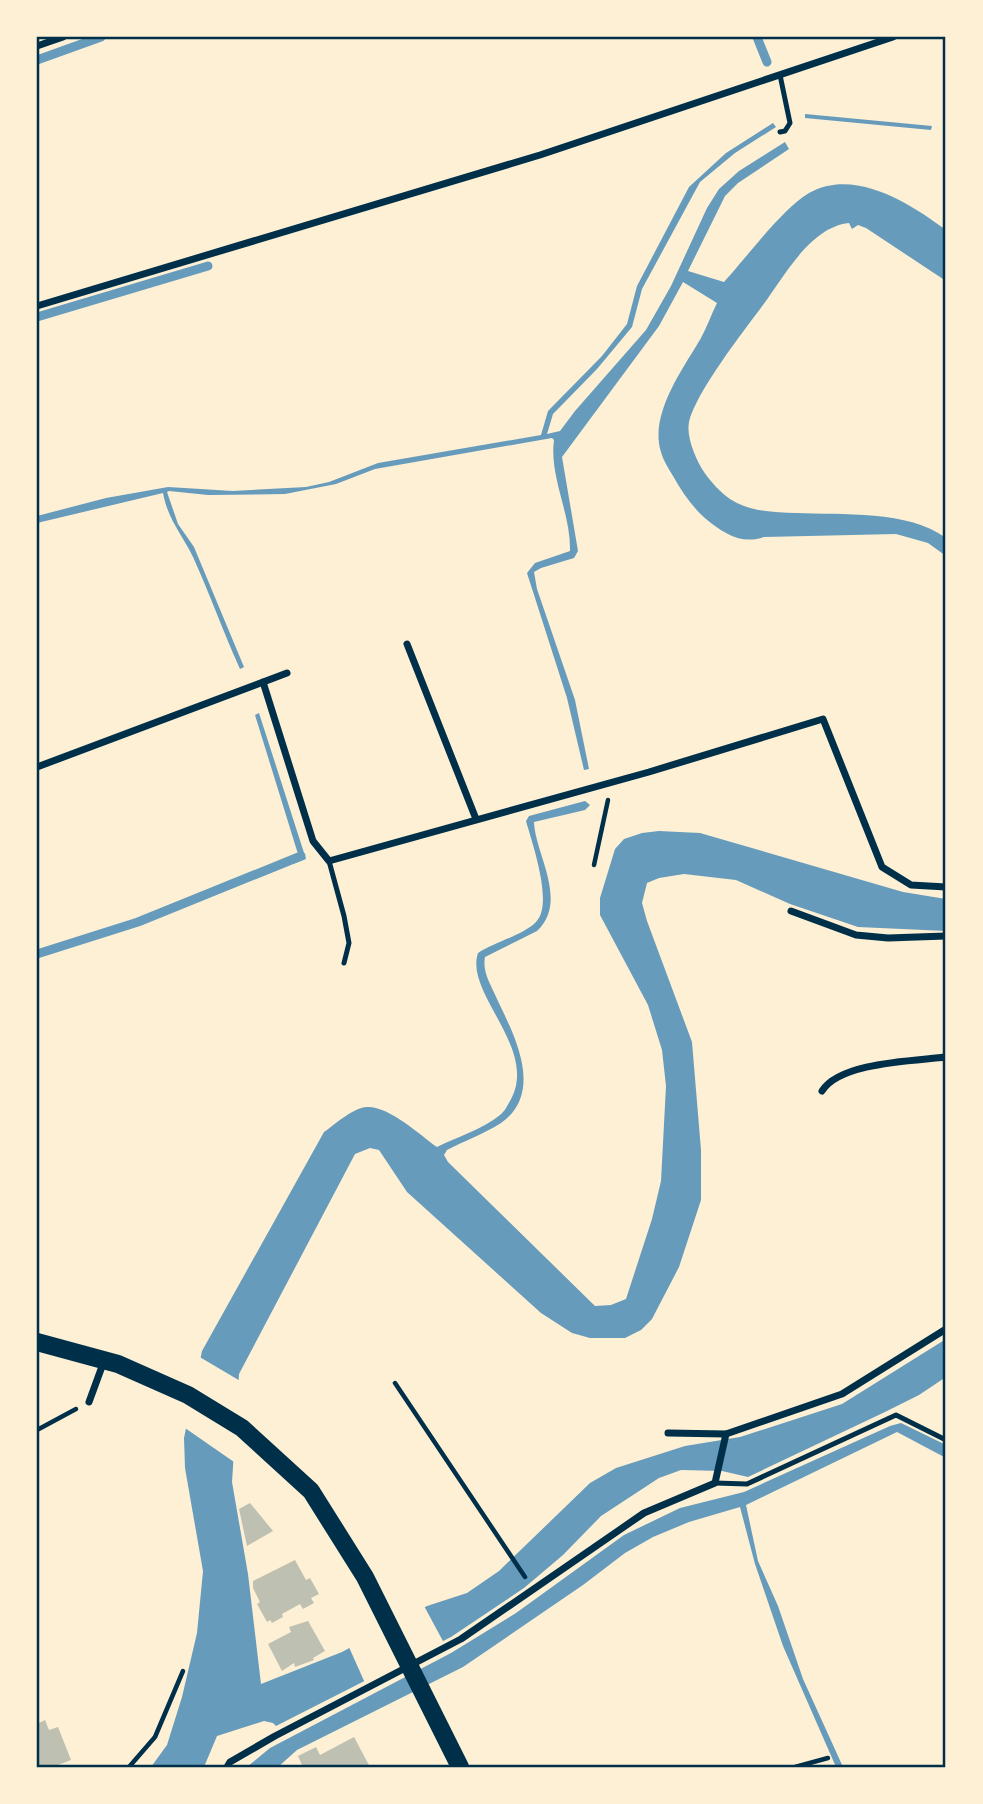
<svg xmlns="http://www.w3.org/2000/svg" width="983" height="1804" viewBox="0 0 983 1804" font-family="Overpass,sans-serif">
  <rect width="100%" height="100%" fill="#fdf0d5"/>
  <g fill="#669bbc">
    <polygon points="805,114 932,126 931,130 805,118"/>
    <path d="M773 123 776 127 735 153 700 182 642 289 632 327 597 369 553 414 547 434 560 431 575 411 646 330 671 286 707 208 719 189 739 171 785 142 789 149 738 183 725 196 688 271 724 282C746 258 783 208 809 193 855 167 911 204 946 230V281L866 228 858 225 852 229 849 223C810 227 784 277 763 305 743 332 696 392 689 422 686 437 696 460 704 472 711 482 720 492 730 499 750 512 773 512 796 513 841 515 909 510 946 538V556L928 543 896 534 764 537C741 545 723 533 706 519 692 507 682 492 673 476 669 469 663 460 661 452 649 414 683 369 701 338 707 327 711 315 717 303L683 282 659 326 562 457 578 551 574 558 541 568 534 572 537 589 575 700 589 769 584 770 567 698 527 573 535 563 570 551C571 513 549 477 554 440L552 438 375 469 336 484 285 494 208 495 169 491 167 492 178 524 194 547 244 667 240 669C223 632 210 594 193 557 182 534 168 520 163 493L37 523V516L106 498 168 487 233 491 306 487 329 482 378 463 541 435 548 411 602 356 627 324 637 286 689 187 726 153Z"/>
    <polygon points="259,713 306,859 293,864 291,858 298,854 255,715"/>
    <path d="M585 801 590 805 585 810 534 822C535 854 569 901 537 931L485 957C482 972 491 985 497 999 514 1035 545 1092 501 1123 484 1134 464 1141 447 1150L444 1155 448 1162 595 1306 611 1305 626 1299 652 1219 661 1181 666 1086 662 1050 648 1005 600 915V898L615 849 624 839 642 833 659 831 700 833 903 892 946 899V931L858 927 790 904 736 880 684 874 659 878 647 883 642 903 647 921 692 1042 701 1150V1200L679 1267 652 1319 641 1330 625 1338H590L572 1333 541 1313 407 1192 379 1150 370 1148 355 1154 239 1374 232 1482 248 1574 261 1684 342 1652 427 1606 467 1593 499 1571 590 1483 616 1468 685 1446 740 1437 842 1404 946 1339V1377L919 1395 885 1412 748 1477 722 1471 681 1470 659 1478 601 1516 563 1555 524 1588 451 1637 276 1726 273 1723 264 1721 217 1736 204 1767H151L167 1745 182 1697 197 1633 203 1571 185 1468 184 1438 202 1351 324 1132C336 1124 352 1108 367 1107 389 1106 420 1135 437 1147 457 1137 483 1129 500 1115 505 1111 507 1106 510 1101 540 1049 464 994 478 953 495 942 523 935 536 922 554 904 532 843 526 821L529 816Z"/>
    <polygon points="901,1423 946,1445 946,1458 897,1432 746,1505 758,1561 778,1606 803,1679 843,1767 836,1767 783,1646 755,1564 740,1507 689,1522 653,1537 625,1553 583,1585 463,1667 297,1750 278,1767 247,1767 270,1748 451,1653 516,1613 624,1535 680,1508 744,1492 890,1426"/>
  </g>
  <g fill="#fdf0d5">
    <polygon points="198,1356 242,1382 236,1484 234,1462 185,1428 181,1436"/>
    <polygon points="423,1604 444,1643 365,1683 348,1645"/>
  </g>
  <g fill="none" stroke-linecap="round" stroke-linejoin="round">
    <g stroke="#669bbc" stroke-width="9">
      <polyline points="757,37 767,62"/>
      <polyline points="37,60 101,37"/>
      <polyline points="37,317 208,266"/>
      <polyline points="37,954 138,922 301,856"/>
    </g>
  </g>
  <g fill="#bec0b2">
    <polygon points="250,1503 273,1531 247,1546 239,1509"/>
    <polygon points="295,1560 306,1580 310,1578 319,1594 311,1598 314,1603 303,1609 300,1604 282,1614 283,1617 272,1623 270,1620 267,1622 257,1604 260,1602 253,1588 253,1581"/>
    <polygon points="308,1621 325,1651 313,1658 314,1660 295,1667 294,1663 282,1671 268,1644 291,1632 289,1627"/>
    <polygon points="45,1720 49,1730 58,1727 71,1760 53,1767 37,1767 37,1724"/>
    <polygon points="354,1737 370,1767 299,1767 302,1765 298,1756 316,1747 320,1755"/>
  </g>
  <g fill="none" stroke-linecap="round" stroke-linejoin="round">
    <g stroke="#003049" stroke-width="4.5">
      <polyline points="594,865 608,800"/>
      <polyline points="395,1383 525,1577"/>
      <polyline points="37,1430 76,1409"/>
      <polyline points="129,1767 155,1737 183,1671"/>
      <polyline points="795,1767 828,1758"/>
    </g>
    <g stroke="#003049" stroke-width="5">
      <polyline points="780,75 790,123 785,131 780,132"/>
      <polyline points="329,861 344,916 349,943 344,963"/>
      <polyline points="715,1483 747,1484 896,1415 946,1440"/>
    </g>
    <g stroke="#003049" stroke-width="7">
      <polyline points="37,46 63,37"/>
      <polyline points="37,306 540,155 893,37"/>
      <polyline points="407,644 476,819"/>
      <polyline points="263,682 313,841 329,861 649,772 823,719 882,867 911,885 946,887"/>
      <polyline points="37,767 287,673"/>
      <polyline points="791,911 856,935 888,938 946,936"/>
      <path d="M822 1091C840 1062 914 1061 946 1057"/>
      <polyline points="89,1402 104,1361"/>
      <polyline points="668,1433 726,1434"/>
      <polyline points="227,1767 230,1762 275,1736 461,1639 644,1513 715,1483 726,1434 842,1394 946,1329"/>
    </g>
    <polyline stroke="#003049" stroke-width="18" points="37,1342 118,1364 188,1395 242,1428 311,1491 365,1577 460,1767"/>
  </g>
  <rect width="983" height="1804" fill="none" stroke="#fdf0d5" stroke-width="77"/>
  <rect x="38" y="38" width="906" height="1728" fill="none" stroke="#003049" stroke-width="2.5"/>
</svg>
